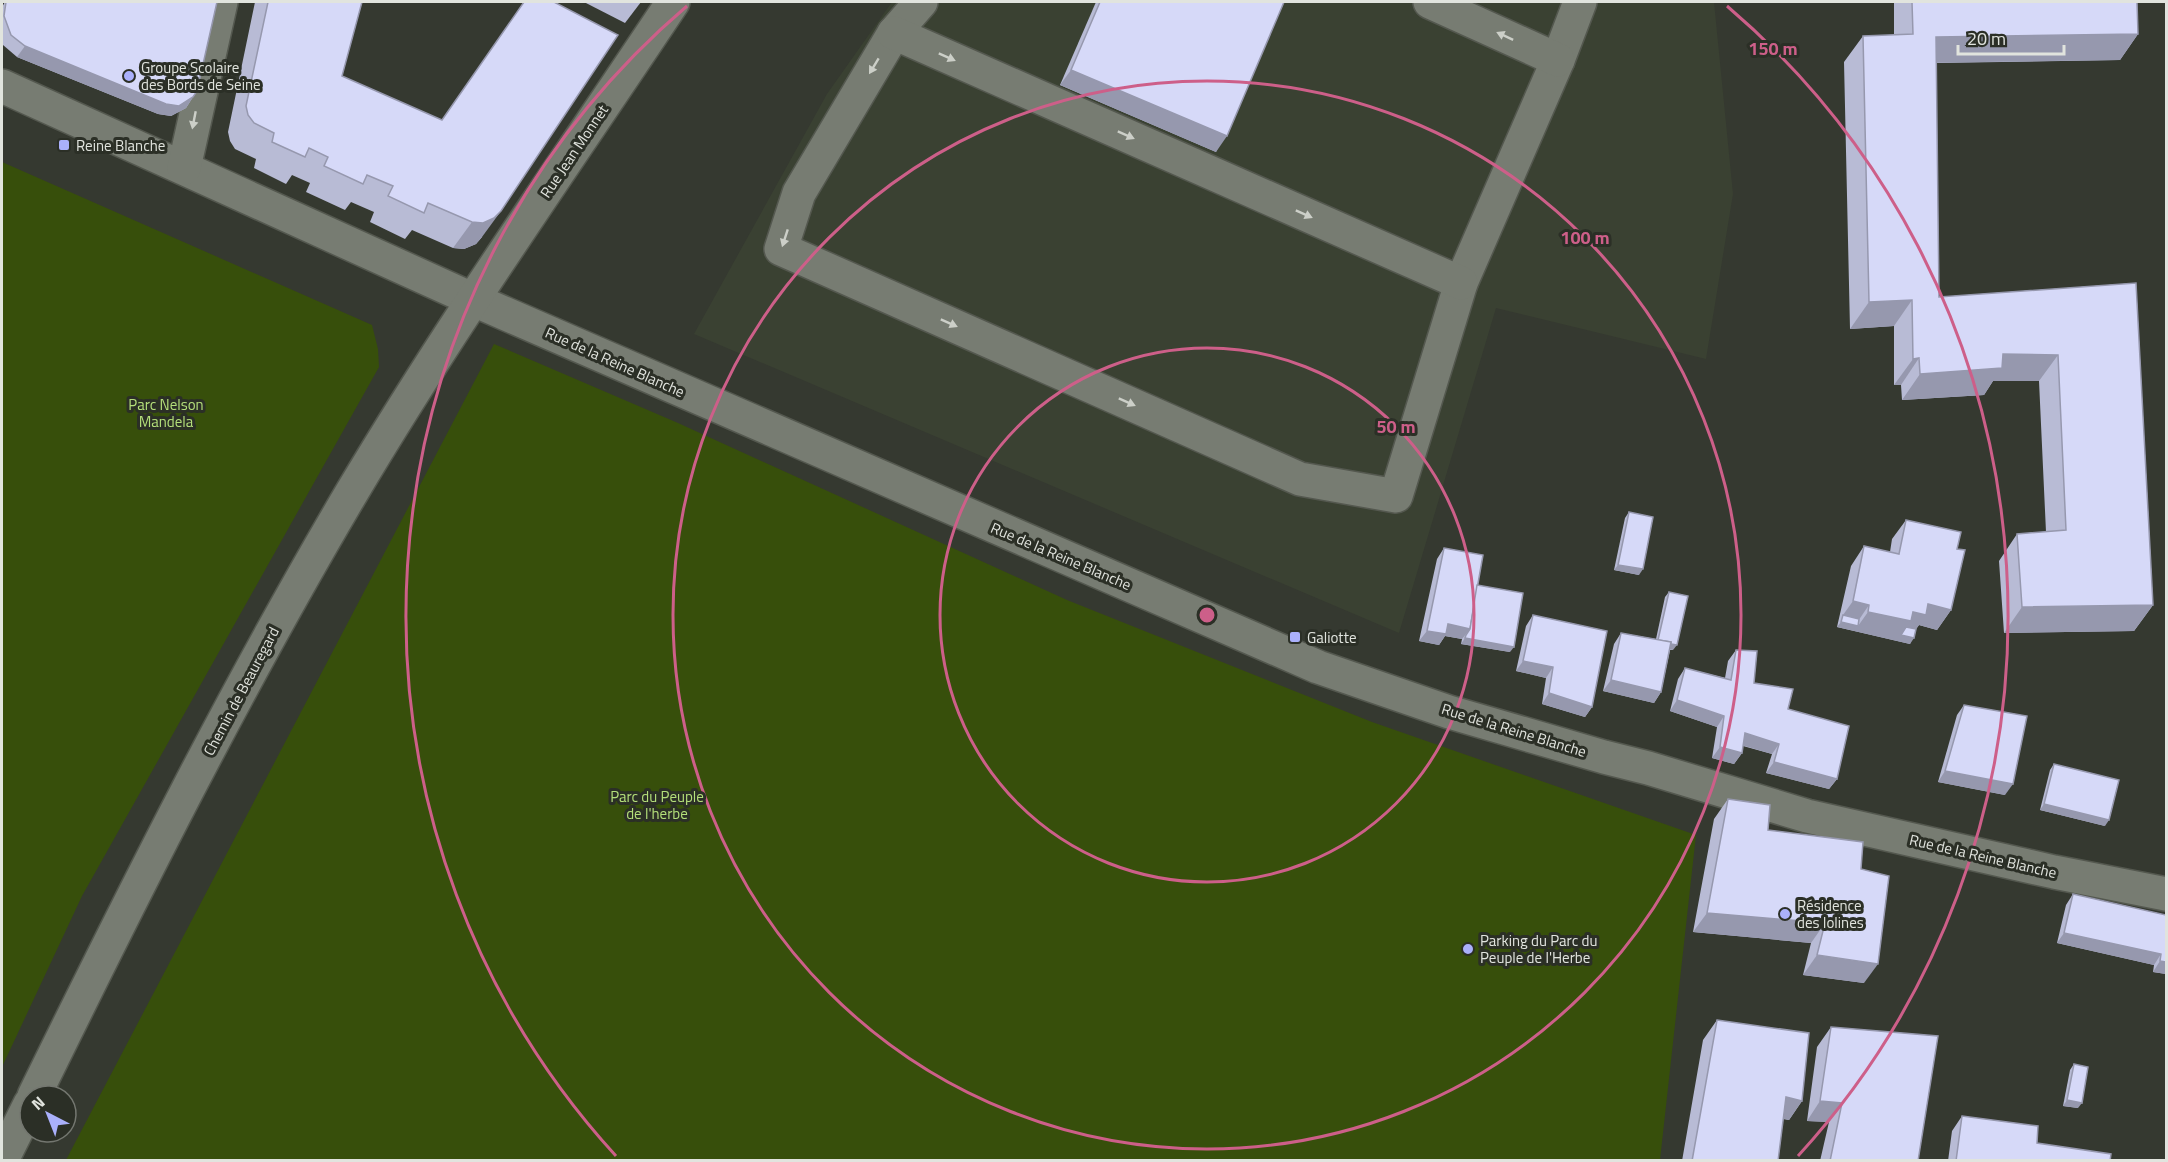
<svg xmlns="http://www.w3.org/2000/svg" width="2168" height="1162" viewBox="0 0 2168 1162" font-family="'Titillium Web',sans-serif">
  <rect width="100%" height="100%" fill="#353930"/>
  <polygon fill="#3a4132" points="892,2 1714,2 1733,194 1706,359 1496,308 1399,633 694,334 827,94"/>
  <g fill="#374f0b">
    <polygon points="2,162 372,325 378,349 379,367 82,896 2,1067"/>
    <polygon points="494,344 678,423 1067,600 1372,722 1696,835 1660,1160 66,1160"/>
  </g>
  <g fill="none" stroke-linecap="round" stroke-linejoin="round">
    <g stroke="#54584f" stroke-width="36">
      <g id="minor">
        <polyline points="921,2 894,33 799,193 781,249 1300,479 1396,496 1461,283 1558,60 1580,2"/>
        <polyline points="1430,2 1558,60"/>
        <polyline points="894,33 1461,283"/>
        <polyline points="2,86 474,300 1318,667 1449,712 1604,757 1648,768 1807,816 2054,872 2166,894"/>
        <polyline points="184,168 221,2"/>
        <path d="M34 1096C134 892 236 688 352 492 452 324 565 164 673 2"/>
        <polyline points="2,1160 30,1104"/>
      </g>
    </g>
    <use href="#minor" stroke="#777c72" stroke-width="33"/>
  </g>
  <g fill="#b8bbd5">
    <polygon points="5,2 217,2 193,97 186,108 171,116 158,114 17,57 3,45 2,41 2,7"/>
    <polygon points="255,2 362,2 342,76 442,120 482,237 476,244 464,249 453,248 412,230 405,239 370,222 374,212 351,202 345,210 306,192 310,183 292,175 286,184 254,168 256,159 235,149 230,141 228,132"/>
    <polygon points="584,2 641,2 625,23"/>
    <polygon points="1096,2 1284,2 1216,152 1060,85"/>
    <polygon points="1894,2 2137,2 2138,34 2120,60 1936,63 1939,297 2136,283 2153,605 2134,631 2004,633 1999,561 2017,534 2046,532 2039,381 1993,381 1984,395 1902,400 1901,385 1894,385 1894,326 1850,329 1844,62 1863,36 1894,35"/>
    <polygon points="1629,512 1639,575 1614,570 1625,518"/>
    <polygon points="1906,520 1957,549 1951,610 1937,630 1919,625 1916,629 1910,644 1837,627 1851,566 1864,546 1890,552 1892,539"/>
    <polygon points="1444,548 1477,585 1510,652 1461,644 1462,639 1445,636 1439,645 1419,641 1437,559"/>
    <polygon points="1669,592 1673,650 1670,650 1661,692 1654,703 1603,691 1614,644 1621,633 1656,639 1665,597"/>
    <polygon points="1533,615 1592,707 1585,717 1542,704 1546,678 1516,671 1526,626"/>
    <polygon points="1736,650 1754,683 1788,709 1837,779 1829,789 1766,773 1772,754 1743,746 1742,753 1734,764 1712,758 1717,727 1670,711 1678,679 1685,668 1725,678 1728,661"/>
    <polygon points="1964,705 2005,795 1938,782 1957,715"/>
    <polygon points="2054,764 2105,826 2040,810 2050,770"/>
    <polygon points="1728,799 1768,830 1861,869 1864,983 1803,975 1811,943 1693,932 1714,819"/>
    <polygon points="2073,894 2166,915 2166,974 2153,972 2154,965 2057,943 2066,905"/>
    <polygon points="1717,1020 1802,1101 1789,1120 1783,1119 1778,1161 1682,1161 1703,1040"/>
    <polygon points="1831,1027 1918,1161 1820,1161 1829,1122 1807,1121 1817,1047"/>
    <polygon points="2074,1064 2078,1108 2063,1106 2070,1070"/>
    <polygon points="1962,1116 2037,1143 2110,1161 1948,1161 1952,1131"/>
  </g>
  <g fill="#9698ae">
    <polygon points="2138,34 2120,60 1917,63 1936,37"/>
    <polygon points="25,46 193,97 186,108 171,116 158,114 17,57"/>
    <polygon points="1071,70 1227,136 1216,152 1060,85"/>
    <polygon points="501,211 482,237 476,244 464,249 453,248 472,222"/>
    <polygon points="1912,300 1894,326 1850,329 1869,302"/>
    <polygon points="2003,354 2058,355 2039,381 1993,381 1984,395 1902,400 1920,374"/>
    <polygon points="1919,358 1901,385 1894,385 1913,359"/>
    <polygon points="1618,565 1643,569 1639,575 1614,570"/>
    <polygon points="1853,601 1869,605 1856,624 1843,615"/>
    <polygon points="1928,604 1951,610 1937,630 1919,625 1912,635 1914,638 1910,644 1837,627 1841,622 1858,626 1868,612"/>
    <polygon points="2153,605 2134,631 2004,633 2022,607"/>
    <polygon points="1448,624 1470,629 1462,639 1445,636 1439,645 1419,641 1427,631"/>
    <polygon points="1465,638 1514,647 1510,652 1461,644"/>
    <polygon points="1658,641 1677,645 1673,650 1654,646"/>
    <polygon points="1523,661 1553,667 1546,678 1516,671"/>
    <polygon points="1611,680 1661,692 1654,703 1603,691"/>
    <polygon points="1549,693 1592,707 1585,717 1542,704"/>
    <polygon points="1677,700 1724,716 1717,727 1670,711"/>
    <polygon points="1745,733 1779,744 1772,754 1738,744"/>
    <polygon points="1720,747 1742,753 1734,764 1712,758"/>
    <polygon points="1774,762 1837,779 1829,789 1766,773"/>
    <polygon points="1945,771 2013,784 2005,795 1938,782"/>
    <polygon points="2044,804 2109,820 2105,826 2040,810"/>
    <polygon points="1707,913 1825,923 1811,943 1693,932"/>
    <polygon points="2064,933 2161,954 2154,965 2057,943"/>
    <polygon points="1817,955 1878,964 1864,983 1803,975"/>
    <polygon points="2160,961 2166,962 2166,974 2153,972"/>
    <polygon points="1786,1097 1802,1101 1789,1120 1773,1116"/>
    <polygon points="2067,1100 2082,1103 2078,1108 2063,1106"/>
    <polygon points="1820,1101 1842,1103 1829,1122 1807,1121"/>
  </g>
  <g fill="#d6d9f8" stroke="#9698ae" stroke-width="1.5">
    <polygon points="6,2 217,2 197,91 193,97 179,106 166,104 25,46 11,35 4,16"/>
    <polygon points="268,2 362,2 342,76 442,120 524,2 554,2 618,35 501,211 494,218 483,223 472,222 428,203 424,213 388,196 393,186 367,175 363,184 324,166 328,157 309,148 305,157 272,142 274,133 254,123 248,115 246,106"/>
    <polygon points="1100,2 1284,2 1227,136 1071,70"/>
    <polygon points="1912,2 2137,2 2138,34 1936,37 1939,297 2136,283 2153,605 2022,607 2017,534 2066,530 2058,355 2003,354 2002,368 1920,374 1919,358 1913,359 1912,300 1869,302 1863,36 1913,34"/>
    <polygon points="1629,512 1653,517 1643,569 1618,565"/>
    <polygon points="1906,520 1961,532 1957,549 1965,550 1951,610 1928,604 1926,615 1913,612 1911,621 1868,612 1869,605 1853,601 1864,546 1899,554"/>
    <polygon points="1444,548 1483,555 1470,629 1448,624 1446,634 1427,631"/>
    <polygon points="1477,585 1523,593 1514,647 1465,638 1466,635 1470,629"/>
    <polygon points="1669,592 1688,596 1677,645 1671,644 1671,642 1658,640"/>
    <polygon points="1533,615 1607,631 1592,707 1549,693 1553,667 1523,661"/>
    <polygon points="1843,615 1859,619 1858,626 1841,622"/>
    <polygon points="1906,627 1916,629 1914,638 1901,635"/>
    <polygon points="1621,633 1671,642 1661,692 1611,680"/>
    <polygon points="1736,650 1757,651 1754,683 1793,689 1788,709 1849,726 1837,779 1774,762 1779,744 1745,733 1742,753 1720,747 1724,716 1677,700 1685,668 1731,680"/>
    <polygon points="1964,705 2027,716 2013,784 1945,771"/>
    <polygon points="2054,764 2119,780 2109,820 2044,804"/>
    <polygon points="1728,799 1770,805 1768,830 1863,842 1861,869 1889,876 1878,964 1817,955 1825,923 1707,913"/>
    <polygon points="2073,894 2166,915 2166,962 2160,961 2161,954 2064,933"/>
    <polygon points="1717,1020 1809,1033 1802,1101 1786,1097 1778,1161 1692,1161"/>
    <polygon points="1831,1027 1938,1036 1918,1161 1830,1161 1842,1103 1820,1101"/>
    <polygon points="2074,1064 2088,1067 2082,1103 2067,1100"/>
    <polygon points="1962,1116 2038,1126 2037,1143 2111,1154 2110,1161 1956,1161"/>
  </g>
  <defs><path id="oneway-solid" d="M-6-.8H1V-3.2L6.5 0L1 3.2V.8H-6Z" transform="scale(1.5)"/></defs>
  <g fill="#cccfc8">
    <use href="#oneway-solid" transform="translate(1505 36) rotate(-155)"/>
    <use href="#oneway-solid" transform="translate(947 57) rotate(24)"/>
    <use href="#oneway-solid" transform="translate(874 66) rotate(121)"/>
    <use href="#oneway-solid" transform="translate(194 120) rotate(101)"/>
    <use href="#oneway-solid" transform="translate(1126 135) rotate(24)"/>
    <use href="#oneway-solid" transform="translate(1304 214) rotate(24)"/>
    <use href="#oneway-solid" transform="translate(785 238) rotate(108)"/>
    <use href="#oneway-solid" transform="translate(949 323) rotate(24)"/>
    <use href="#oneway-solid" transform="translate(1127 402) rotate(24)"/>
  </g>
  <g fill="none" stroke="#cd5f89" stroke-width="3">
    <circle cx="1207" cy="615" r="267"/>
    <circle cx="1207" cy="615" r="534"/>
    <path d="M616 1156A801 801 0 0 1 687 6M1727 6A801 801 0 0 1 1798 1156"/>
  </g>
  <g fill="#aab0fb" stroke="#2b2f26" stroke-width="2">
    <circle cx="129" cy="76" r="6"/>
    <rect x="58" y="139" width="12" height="12" rx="3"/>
    <rect x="1289" y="631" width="12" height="12" rx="3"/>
    <circle cx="1785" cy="914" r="6"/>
    <circle cx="1468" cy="949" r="6"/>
  </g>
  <g text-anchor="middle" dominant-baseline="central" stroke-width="6" stroke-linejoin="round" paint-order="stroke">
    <g font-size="15" fill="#e1e4de" stroke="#2b2f26" text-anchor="start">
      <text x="141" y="67">Groupe Scolaire<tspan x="141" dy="17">des Bords de Seine</tspan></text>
      <text x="76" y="145">Reine Blanche</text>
      <text x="1307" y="637">Galiotte</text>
      <text x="1797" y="905">Résidence<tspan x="1797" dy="17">des Iolines</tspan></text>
      <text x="1480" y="940">Parking du Parc du<tspan x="1480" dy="17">Peuple de l'Herbe</tspan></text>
    </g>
    <g font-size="15" fill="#e1e4de" stroke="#2b2f26">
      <text transform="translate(574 151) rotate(-56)">Rue Jean Monnet</text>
      <text transform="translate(615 362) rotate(24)">Rue de la Reine Blanche</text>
      <text transform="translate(1061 556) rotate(23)">Rue de la Reine Blanche</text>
      <text transform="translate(241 691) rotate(-62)">Chemin de Beauregard</text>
      <text transform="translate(1514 730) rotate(17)">Rue de la Reine Blanche</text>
      <text transform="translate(1983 856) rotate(13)">Rue de la Reine Blanche</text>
    </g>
    <g font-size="15" fill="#b4df7a" stroke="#2b2f26">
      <text x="166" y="404">Parc Nelson<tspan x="166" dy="17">Mandela</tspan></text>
      <text x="657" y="796">Parc du Peuple<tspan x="657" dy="17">de l'herbe</tspan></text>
    </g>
  </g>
  <circle cx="1207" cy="615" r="9" fill="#cd5f89" stroke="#2b2f26" stroke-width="3"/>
  <g font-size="18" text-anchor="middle" font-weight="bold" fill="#cd5f89" stroke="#2b2f26" stroke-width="6" stroke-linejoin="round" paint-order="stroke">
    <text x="1773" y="55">150 m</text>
    <text x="1585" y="244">100 m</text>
    <text x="1396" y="433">50 m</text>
  </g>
  <rect width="2168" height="1162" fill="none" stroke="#e1e4de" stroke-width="6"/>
  <g transform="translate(48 1114) rotate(318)"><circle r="28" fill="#2b2f26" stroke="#747770" stroke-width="1.5"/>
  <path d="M0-4.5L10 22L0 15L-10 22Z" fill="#aab0fb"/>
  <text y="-9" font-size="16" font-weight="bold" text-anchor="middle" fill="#e1e4de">N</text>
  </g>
  <path d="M1958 45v9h106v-9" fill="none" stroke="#e1e4de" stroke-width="3"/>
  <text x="1967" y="45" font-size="18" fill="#e1e4de" stroke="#2b2f26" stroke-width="4.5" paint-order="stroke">20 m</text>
</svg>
